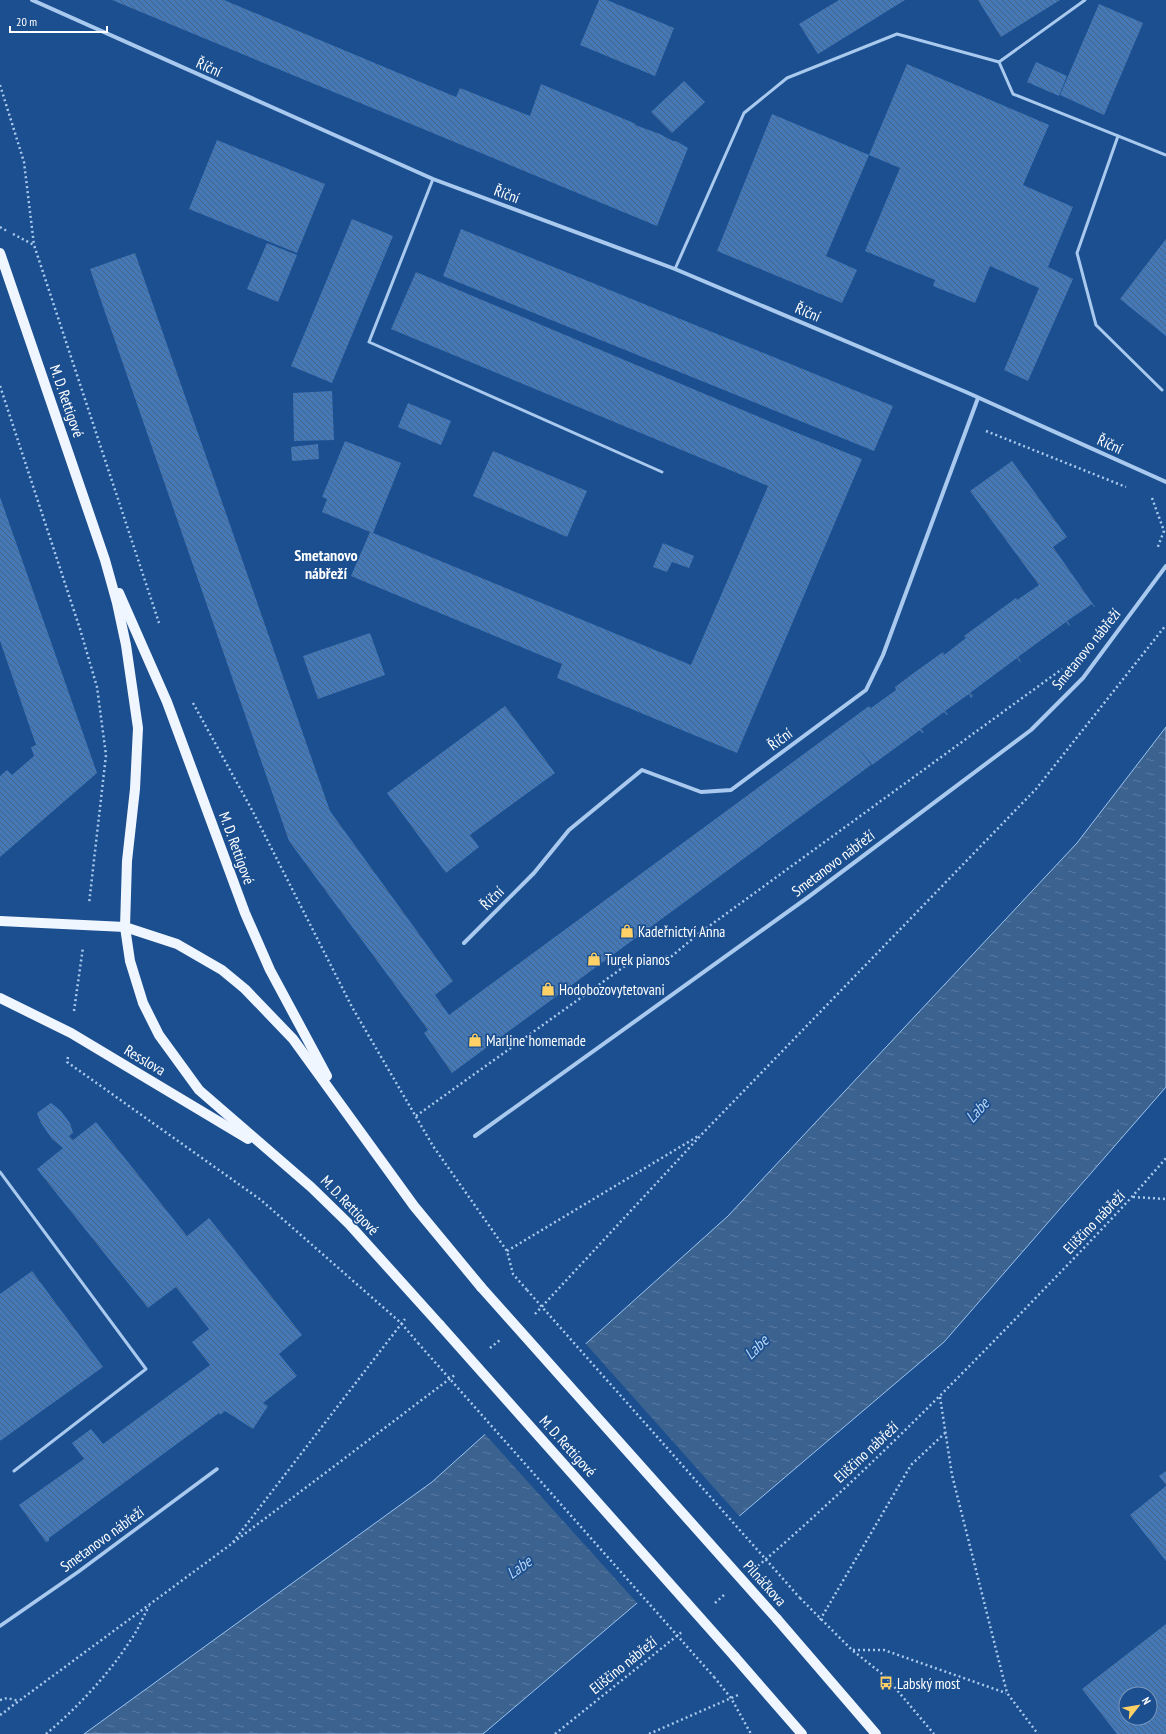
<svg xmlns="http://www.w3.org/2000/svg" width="1166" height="1734" viewBox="0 0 1166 1734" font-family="'PT Sans Narrow',sans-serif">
  <defs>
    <pattern id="water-ripples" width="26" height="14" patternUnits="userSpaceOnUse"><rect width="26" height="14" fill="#3c6290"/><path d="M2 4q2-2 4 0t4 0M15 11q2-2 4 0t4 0" fill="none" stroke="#597aa1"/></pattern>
    <pattern id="building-back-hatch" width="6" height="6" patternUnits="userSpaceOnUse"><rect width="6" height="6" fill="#4478b7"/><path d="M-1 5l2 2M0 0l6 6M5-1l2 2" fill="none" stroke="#486282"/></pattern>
  </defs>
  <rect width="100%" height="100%" fill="#1b4f8f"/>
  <polygon fill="url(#water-ripples)" stroke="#9cc4f0" points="1166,727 1166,1087 944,1342 483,1734 84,1734 432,1482 728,1216 1077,843"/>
  <polygon fill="#1b4f8f" points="585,1343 741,1518 639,1605 484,1433"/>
  <g fill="url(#building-back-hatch)" fill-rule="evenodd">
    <polygon points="112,0 224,0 456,97 460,88 530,116 541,84 636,124 635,125 660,134 673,141 676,141 688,148 657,226"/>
    <polygon points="599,0 607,0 674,28 655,76 580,45"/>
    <polygon points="839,0 905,0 818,54 799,24"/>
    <polygon points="978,0 1060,0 1001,37"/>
    <polygon points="1099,4 1143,23 1104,115 1060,95"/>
    <polygon points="1036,62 1067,76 1059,96 1027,82"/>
    <polygon points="907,64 1049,125 1023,185 1073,207 1048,267 1073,279 1028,381 1004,370 1039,288 990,266 975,303 933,286 935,280 865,251 900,168 869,155 826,256 857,270 842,303 717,251 772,114 869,155"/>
    <polygon points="684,81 705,102 672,133 651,112"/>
    <polygon points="217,140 325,184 297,253 189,209"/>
    <polygon points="352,219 393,236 332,383 291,366"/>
    <polygon points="461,229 893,406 874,451 443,276"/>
    <polygon points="1166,239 1166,336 1120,299"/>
    <polygon points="267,243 297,255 278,302 247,289"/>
    <polygon points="135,253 330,811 453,981 435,995 449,1015 869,706 871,708 896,690 895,687 915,672 943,652 944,655 966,638 964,636 1016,598 1017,600 1039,585 970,491 1012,461 1067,537 1053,547 1095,607 1094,607 1092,604 1067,621 1070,625 1069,626 1066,622 1018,657 1021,661 1020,662 1017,658 970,693 973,696 971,698 969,694 945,711 948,714 947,715 944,712 921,729 924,732 922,733 920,730 872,765 855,743 871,765 452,1073 424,1033 428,1030 289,841 90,269"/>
    <polygon points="416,272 790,430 862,459 737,753 557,678 562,664 351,576 370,532 322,512 327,499 322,497 345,441 401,463 373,533 691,665 768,486 391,329"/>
    <polygon points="332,391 334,440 294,441 293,393"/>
    <polygon points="408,403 451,421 441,445 398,427"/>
    <polygon points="318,444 319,459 292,461 291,447"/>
    <polygon points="493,451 587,491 567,537 473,496"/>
    <polygon points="0,497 97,773 0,857 0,776 7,770 12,775 34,756 31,747 36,745 0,641"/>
    <polygon points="663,543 694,556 689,568 672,562 667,572 653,567"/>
    <polygon points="370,633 385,675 318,699 303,656"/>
    <polygon points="505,706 555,773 470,835 479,847 446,873 387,793"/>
    <polygon points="51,1103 60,1110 70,1123 73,1133 69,1136 73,1140 96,1122 187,1236 209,1218 302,1335 279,1354 297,1376 263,1403 268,1406 253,1429 225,1411 220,1415 219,1413 49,1538 49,1541 46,1542 19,1505 84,1459 72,1443 91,1429 103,1444 210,1365 192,1342 209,1329 176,1287 148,1308 37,1169 63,1148 52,1139 41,1123 37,1113"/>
    <polygon points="32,1271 103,1367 0,1441 0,1294"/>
    <polygon points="1166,1471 1166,1485 1159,1476"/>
    <polygon points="1166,1486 1166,1561 1130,1515"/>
    <path d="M1166 1624V1734H1117L1082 1689ZM1126 1694H1150V1718H1126Z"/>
  </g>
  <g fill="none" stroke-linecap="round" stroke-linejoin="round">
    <g stroke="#a9c9ee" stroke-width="2.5" stroke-dasharray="2 3" stroke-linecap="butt">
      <polyline points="0,85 24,162 34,245"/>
      <polyline points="0,227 7,231"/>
      <polyline points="13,234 34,245 159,623"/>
      <polyline points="0,386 80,629 97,687 106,755 89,904"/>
      <polyline points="986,431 1126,487"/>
      <polyline points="1152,498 1164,531 1157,549"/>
      <polyline points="193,703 252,810 352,1007 433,1146 507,1251 513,1274 527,1290"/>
      <polyline points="74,1011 83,947"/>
      <polyline points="68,1057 67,1062 261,1200 401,1323 418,1343"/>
      <polyline points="416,1116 632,961 672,956 697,935 1062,669"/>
      <polyline points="1133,1197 1166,1199"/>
      <polyline points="507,1251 700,1135"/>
      <polyline points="535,1314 703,1133 1036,789 1166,625"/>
      <polyline points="490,1348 500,1340"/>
      <polyline points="940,1397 952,1475 1007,1693 1038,1734"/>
      <polyline points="233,1542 405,1319"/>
      <path d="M758 1566C851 1486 938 1399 1024 1310 1072 1260 1121 1211 1166 1158"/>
      <polyline points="800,1598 852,1650 886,1677 934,1734"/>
      <polyline points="715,1603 725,1594"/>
      <polyline points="820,1620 911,1465 945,1433"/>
      <polyline points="853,1650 884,1650 1006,1693"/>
      <polyline points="714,1677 731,1698 751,1734"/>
      <polyline points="0,1700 7,1698 19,1701"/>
      <polyline points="8,1709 230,1545 456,1374"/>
      <polyline points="0,1715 9,1709"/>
      <path d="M46 1734C77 1708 108 1675 130 1641 138 1630 143 1617 149 1606"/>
      <polyline points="555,1734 683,1631"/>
      <polyline points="649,1734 738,1695"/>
    </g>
    <g stroke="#a9c9ee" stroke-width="3">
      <polyline points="999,62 1013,94 1166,155"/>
      <polyline points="1118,136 1077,253 1096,325 1162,390"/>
      <polyline points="433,179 369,342 662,472"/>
      <polyline points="675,269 744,113 787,78 897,34 999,62 1085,0"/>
      <polyline points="0,1172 146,1369 14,1471"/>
    </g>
    <polyline stroke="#a9c9ee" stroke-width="3.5" points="0,1626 78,1572 217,1469"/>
    <g stroke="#a9c9ee" stroke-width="4">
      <polyline points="32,0 433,179 675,269 966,392 1166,482"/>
      <polyline points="464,943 534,873 569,830 642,770 701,792 731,790 866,690 883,655 978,398"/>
      <polyline points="475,1136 807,898 1031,730 1083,678 1166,566"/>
    </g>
    <g stroke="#f0f6ff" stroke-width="10">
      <polyline points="0,253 105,560 117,603 126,645 138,728 135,789 127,861 125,927 130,961 143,1003 159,1035 199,1090 311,1187 349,1224 440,1325"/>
      <polyline points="119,593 167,702 245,913 270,970 327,1076"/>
      <polyline points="0,921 125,927 177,944 222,970 245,989 293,1039 414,1206 481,1287"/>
      <polyline points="0,998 71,1033 248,1139"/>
      <polyline points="777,1619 876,1734"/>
      <polyline points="735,1657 802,1734"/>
    </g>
    <g stroke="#a9c9ee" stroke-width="2.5" stroke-dasharray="2 3" stroke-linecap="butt">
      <polyline points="527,1290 800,1598"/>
      <polyline points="418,1343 714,1677"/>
    </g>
    <g stroke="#f0f6ff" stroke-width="10">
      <polyline points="481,1287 777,1619"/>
      <polyline points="440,1325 735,1657"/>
    </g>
  </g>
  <defs>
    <g id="shop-bare" transform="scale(1.08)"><path d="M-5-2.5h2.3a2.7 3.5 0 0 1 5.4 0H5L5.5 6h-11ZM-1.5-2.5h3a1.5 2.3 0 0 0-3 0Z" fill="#ffd166" stroke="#1b4f8f" stroke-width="2.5" paint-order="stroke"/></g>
    <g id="bus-bare" transform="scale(1.08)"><path d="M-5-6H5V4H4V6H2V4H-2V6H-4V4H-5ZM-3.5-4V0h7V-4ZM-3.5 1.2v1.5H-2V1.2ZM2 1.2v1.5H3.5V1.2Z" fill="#ffd166" stroke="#1b4f8f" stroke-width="2.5" paint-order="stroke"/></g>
  </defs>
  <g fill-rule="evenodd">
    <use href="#shop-bare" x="627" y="931"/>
    <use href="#shop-bare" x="594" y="959"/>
    <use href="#shop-bare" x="548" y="989"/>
    <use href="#shop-bare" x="475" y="1040"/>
    <use href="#bus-bare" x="886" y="1683"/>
  </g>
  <g text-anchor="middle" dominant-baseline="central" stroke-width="3.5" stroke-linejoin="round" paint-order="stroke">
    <g font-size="15" fill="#fff" stroke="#1b4f8f">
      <text transform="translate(209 67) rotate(24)">Říční</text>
      <text transform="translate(507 194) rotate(20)">Říční</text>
      <text transform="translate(808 312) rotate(23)">Říční</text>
      <text transform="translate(67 401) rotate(71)">M. D. Rettigové</text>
      <text transform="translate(1110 444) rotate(24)">Říční</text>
      <text transform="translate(1086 649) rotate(-51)">Smetanovo nábřeží</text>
      <text transform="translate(780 739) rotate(-37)">Říční</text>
      <text transform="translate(237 848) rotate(70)">M. D. Rettigové</text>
      <text transform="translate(833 863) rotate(-37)">Smetanovo nábřeží</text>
      <text transform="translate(492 898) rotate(-45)">Říční</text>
      <text transform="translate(145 1060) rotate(31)">Resslova</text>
      <text transform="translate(350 1205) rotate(46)">M. D. Rettigové</text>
      <text transform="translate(1094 1222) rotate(-46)">Eliščino nábřeží</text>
      <text transform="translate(568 1446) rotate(48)">M. D. Rettigové</text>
      <text transform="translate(866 1452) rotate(-43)">Eliščino nábřeží</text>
      <text transform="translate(102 1539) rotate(-36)">Smetanovo nábřeží</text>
      <text transform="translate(765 1583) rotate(48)">Pilnáčkova</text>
      <text transform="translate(623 1665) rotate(-39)">Eliščino nábřeží</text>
    </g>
    <g font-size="15" fill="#fff" stroke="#1b4f8f" text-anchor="start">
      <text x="638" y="931">Kadeřnictví Anna</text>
      <text x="605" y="959">Turek pianos</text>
      <text x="559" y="989">Hodobozovytetovani</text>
      <text x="486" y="1040">Marline homemade</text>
      <text x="897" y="1683">Labský most</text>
    </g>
    <g font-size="16" font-weight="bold" fill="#fff" stroke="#1b4f8f">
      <text x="326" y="555">Smetanovo<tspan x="326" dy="18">nábřeží</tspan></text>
    </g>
    <g font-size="16" font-style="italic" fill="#b5d3f5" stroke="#1b4f8f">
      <text transform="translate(977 1110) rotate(-48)">Labe</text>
      <text transform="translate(756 1347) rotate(-45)">Labe</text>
      <text transform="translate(519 1567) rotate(-36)">Labe</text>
    </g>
  </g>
  <g transform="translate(1138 1706) rotate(59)"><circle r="19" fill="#1b4f8f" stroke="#7695bc"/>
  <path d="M0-3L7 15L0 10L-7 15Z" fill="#ffd166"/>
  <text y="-6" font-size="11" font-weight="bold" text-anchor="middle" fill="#ffffff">N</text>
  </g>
  <path d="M10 26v6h97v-6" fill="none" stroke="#ffffff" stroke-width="2"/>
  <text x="16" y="26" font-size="12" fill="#ffffff" stroke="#1b4f8f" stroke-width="3" paint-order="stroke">20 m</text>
</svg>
